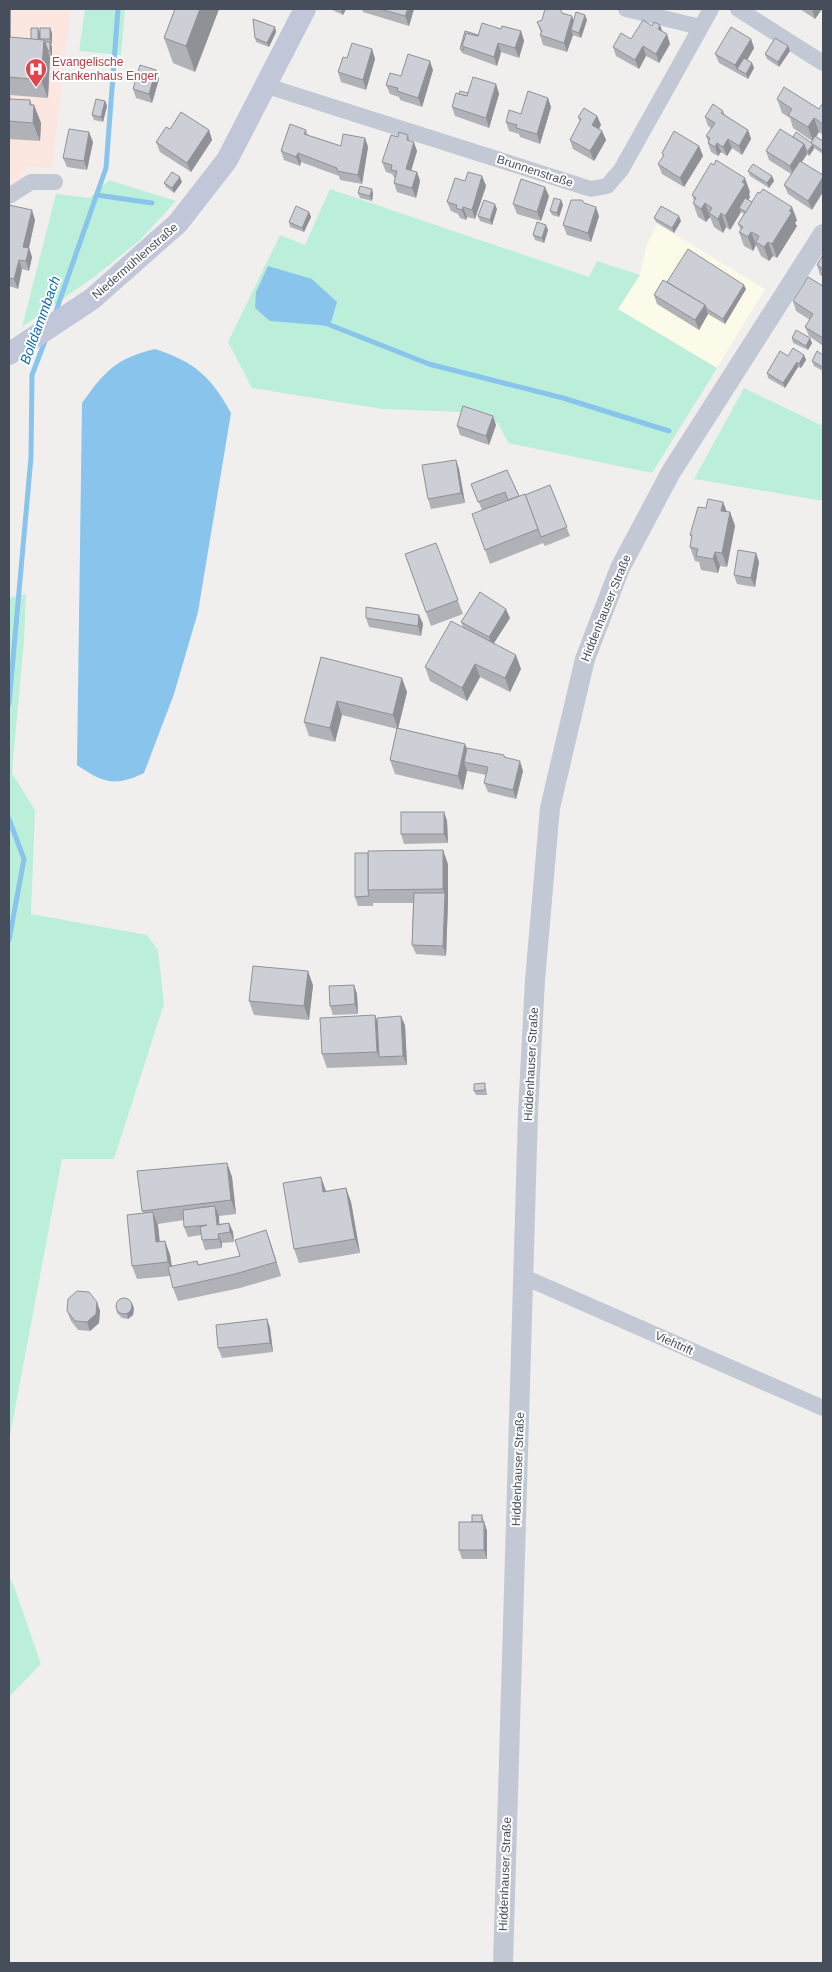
<svg xmlns="http://www.w3.org/2000/svg" width="832" height="1972" viewBox="0 0 832 1972" font-family="Arial,sans-serif">
  <rect width="100%" height="100%" fill="#f1efee"/>
  <polygon fill="#fcfae8" points="657,224 765,289 717,368 618,309 640,275 646,247"/>
  <polygon fill="#fbe7df" points="9,9 71,9 52,169 27,166 18,182 9,188"/>
  <g fill="#bcefda">
    <polygon points="85,9 125,9 121,55 79,51"/>
    <polygon points="109,180 176,201 140,240 94,277 22,327 56,194 90,198"/>
    <polygon points="330,189 589,277 597,261 640,275 618,309 717,368 652,473 508,443 498,423 464,412 382,409 252,388 228,342 280,235 305,245"/>
    <polygon points="744,388 823,426 823,501 694,479"/>
    <polygon points="26,594 24,640 12,773 35,810 31,914 147,935 158,950 164,1004 114,1159 62,1159 9,1441 9,598"/>
    <polygon points="9,1578 13,1583 41,1664 9,1697"/>
  </g>
  <g fill="#89c4ec">
    <polygon points="268,266 312,279 337,302 330,326 270,321 255,308 256,292"/>
    <path d="M155 349C195 362 211 377 231 413L198 612 174 694 144 773C115 787 103 783 77 765L82 403C104 372 116 358 155 349Z"/>
  </g>
  <g fill="none" stroke-linecap="round" stroke-linejoin="round">
    <g stroke="#89c4ec" stroke-width="5">
      <polyline points="97,195 152,203"/>
      <polyline points="55,314 106,168 118,9"/>
      <polyline points="325,323 429,364 563,398 669,431"/>
      <polyline points="9,704 31,457 32,375 45,341"/>
      <polyline points="9,819 24,859 9,940"/>
    </g>
    <g stroke="#c2c8d4" stroke-width="16">
      <polyline points="626,9 700,27"/>
      <polyline points="738,9 823,63"/>
      <polyline points="267,86 591,189 607,186 621,170 711,9"/>
      <polyline points="9,196 31,182 55,182"/>
      <polyline points="524,1277 823,1408"/>
    </g>
    <polyline stroke="#c2c8d4" stroke-width="20" points="503,1963 528,1113 535,980 550,808 585,659 620,568 671,472 823,234"/>
    <polyline stroke="#c1c7d8" stroke-width="22" points="9,354 92,299 178,223 227,160 305,9"/>
  </g>
  <g fill="#b0b2b8">
    <polygon points="9,9 11,9 11,38 31,39 38,28 40,33 50,28 52,33 52,44 51,44 52,47 52,56 50,56 50,58 48,98 10,95 11,99 34,105 41,123 40,141 9,139"/>
    <polygon points="175,9 219,9 195,72 173,63 164,38"/>
    <polygon points="330,9 346,9 343,15"/>
    <polygon points="362,9 414,9 409,26 363,12"/>
    <polygon points="800,9 822,9 815,19"/>
    <polygon points="562,13 574,20 587,20 581,38 573,35 567,52 543,45 540,35 541,33 537,22"/>
    <polygon points="275,27 276,32 269,47 256,42 255,38"/>
    <polygon points="501,29 521,31 524,41 519,58 501,52 497,66 462,53 460,49 465,31 478,35"/>
    <polygon points="663,32 670,44 659,63 646,56 639,69 616,56 613,47"/>
    <polygon points="751,39 754,48 747,60 752,63 754,68 748,79 719,63 715,54"/>
    <polygon points="788,46 790,51 779,67 767,59 765,54"/>
    <polygon points="372,49 375,59 366,90 341,82 338,72 347,58"/>
    <polygon points="433,70 422,107 400,100 399,97 390,94 386,85 401,76"/>
    <polygon points="159,79 152,103 136,98 133,89"/>
    <polygon points="496,84 499,94 489,128 455,116 452,107 459,94 468,93"/>
    <polygon points="548,98 551,107 540,144 520,137 519,134 509,131 506,122"/>
    <polygon points="777,99 819,109 823,103 823,135 819,132 816,137 823,141 823,154 814,148 809,156 807,154 802,162 812,210 788,194 784,185 791,174 769,160 766,151 793,137 811,143 812,141 793,128 790,118 782,113"/>
    <polygon points="105,101 107,106 103,122 94,120 92,115"/>
    <polygon points="723,111 725,115 748,130 751,139 742,155 732,148 727,156 721,152 718,156 711,152 708,143 708,141 706,136 711,128 708,126 705,117"/>
    <polygon points="597,116 601,125 599,128 602,131 606,140 594,161 573,149 570,140 580,122 578,117"/>
    <polygon points="170,129 209,130 212,140 191,172 160,152 156,142"/>
    <polygon points="306,130 308,135 341,146 365,138 368,147 362,184 340,180 339,176 301,162 300,166 284,160 281,151"/>
    <polygon points="408,135 410,141 417,151 411,170 417,172 420,181 416,198 397,192 394,183 395,179 392,174 386,172 382,162 398,137"/>
    <polygon points="93,142 87,170 67,167 63,158"/>
    <polygon points="699,146 703,156 684,187 662,174 658,164 663,157 662,153"/>
    <polygon points="748,171 772,176 774,181 769,188 750,176"/>
    <polygon points="482,176 486,186 475,219 467,217 466,220 460,218 458,214 451,211 447,202 465,181"/>
    <polygon points="182,182 174,193 166,187 164,183"/>
    <polygon points="372,189 373,194 372,201 360,198 358,193"/>
    <polygon points="750,192 749,194 750,197 748,200 752,202 797,220 795,223 797,226 777,258 773,256 769,261 761,256 756,245 753,251 744,246 739,232 741,230 738,224 744,214 741,212 730,230 726,227 723,233 714,227 710,217 706,222 698,217 693,203 694,201 692,195"/>
    <polygon points="549,196 541,221 517,214 513,204"/>
    <polygon points="561,200 563,205 559,217 552,215 550,211"/>
    <polygon points="584,203 599,216 591,242 567,235 563,225"/>
    <polygon points="9,205 35,220 29,248 32,257 29,271 22,269 18,289 9,286"/>
    <polygon points="497,209 492,225 480,221 478,216"/>
    <polygon points="309,212 311,217 304,232 290,227 289,222"/>
    <polygon points="654,218 681,221 674,233 656,222"/>
    <polygon points="548,230 544,243 535,240 533,235"/>
    <polygon points="823,255 823,277 820,275 817,265"/>
    <polygon points="667,282 746,289 725,324 708,314 699,330 657,304 654,295"/>
    <polygon points="823,286 823,346 809,336 805,327 810,320 796,311 793,301"/>
    <polygon points="792,338 810,338 812,343 808,350 793,343"/>
    <polygon points="804,355 806,360 801,368 798,367 785,388 768,378 767,373 788,356"/>
    <polygon points="823,355 823,371 814,366 812,361"/>
    <polygon points="496,425 489,445 460,435 457,426"/>
    <polygon points="456,460 459,469 465,503 431,509 428,499"/>
    <polygon points="507,470 519,496 525,495 550,485 570,536 545,546 543,543 490,564 472,514 482,510 471,484"/>
    <polygon points="723,502 727,512 730,512 735,526 727,567 720,566 718,573 701,570 699,562 695,561 690,547 692,539 690,535 706,508"/>
    <polygon points="436,543 463,614 431,626 405,554"/>
    <polygon points="756,553 759,562 755,587 737,584 734,575"/>
    <polygon points="419,615 423,624 421,636 369,627 366,618"/>
    <polygon points="510,618 494,643 521,669 510,692 480,677 467,701 430,681 425,667 463,627 461,622"/>
    <polygon points="321,657 407,692 398,728 465,744 467,748 505,758 523,771 516,799 488,792 484,783 486,775 467,771 463,790 395,774 390,760 397,729 342,715 335,742 309,736 304,722"/>
    <polygon points="444,812 447,821 448,843 404,844 401,834"/>
    <polygon points="355,853 448,864 448,902 446,956 416,954 412,945 413,903 373,903 373,906 358,906 355,897"/>
    <polygon points="313,985 309,1020 254,1015 249,1001"/>
    <polygon points="354,985 357,994 358,1014 333,1015 330,1006"/>
    <polygon points="377,1020 405,1025 407,1065 327,1068 322,1054"/>
    <polygon points="486,1088 487,1095 476,1095 474,1091"/>
    <polygon points="227,1163 232,1177 236,1214 219,1216 219,1224 229,1223 233,1232 234,1242 222,1243 222,1248 205,1250 202,1240 201,1235 188,1237 184,1227 184,1220 158,1224 160,1242 165,1241 170,1255 172,1266 197,1261 199,1265 240,1256 266,1230 281,1276 240,1288 178,1301 173,1288 170,1276 137,1279 132,1266 143,1213 142,1211"/>
    <polygon points="346,1188 351,1202 360,1253 299,1263 294,1249 326,1191"/>
    <polygon points="97,1302 100,1311 99,1323 90,1331 78,1330 71,1321 67,1311"/>
    <polygon points="134,1308 133,1315 128,1319 122,1318 117,1313 116,1309"/>
    <polygon points="267,1319 270,1328 273,1352 222,1358 218,1348"/>
    <polygon points="482,1515 487,1531 487,1559 462,1559 459,1550 472,1522"/>
  </g>
  <g fill="#909196">
    <polygon points="9,9 11,9 10,55 9,51"/>
    <polygon points="200,9 219,9 195,72 186,46"/>
    <polygon points="342,9 346,9 343,15 341,10"/>
    <polygon points="408,9 414,9 409,26 405,16"/>
    <polygon points="812,9 822,9 815,19"/>
    <polygon points="585,15 587,20 581,38 579,33"/>
    <polygon points="572,16 576,26 571,30 573,35 567,52 564,43"/>
    <polygon points="660,25 664,35 658,29"/>
    <polygon points="275,27 276,32 269,47 267,43"/>
    <polygon points="38,28 40,33 40,44 38,40"/>
    <polygon points="50,28 52,33 52,44 50,39"/>
    <polygon points="521,31 524,41 519,58 515,48"/>
    <polygon points="667,34 670,44 659,63 656,54"/>
    <polygon points="751,39 754,48 741,71 737,69 739,75 735,65"/>
    <polygon points="44,40 50,58 48,98 41,80"/>
    <polygon points="50,42 52,47 52,56 50,51"/>
    <polygon points="498,43 501,52 497,66 494,57"/>
    <polygon points="643,46 646,56 639,69 635,60"/>
    <polygon points="788,46 790,51 779,67 778,62"/>
    <polygon points="372,49 375,59 366,90 363,80"/>
    <polygon points="430,61 433,70 422,107 418,98"/>
    <polygon points="752,63 754,68 748,79 746,74"/>
    <polygon points="156,70 159,79 152,103 149,94"/>
    <polygon points="496,84 499,94 489,128 486,118"/>
    <polygon points="548,98 551,107 540,144 537,134"/>
    <polygon points="30,100 34,112 34,105 41,123 40,141 33,123 30,105"/>
    <polygon points="105,101 107,106 103,122 101,117"/>
    <polygon points="597,116 601,125 596,134 592,125"/>
    <polygon points="814,118 819,132 813,141 808,127"/>
    <polygon points="209,130 212,140 191,172 187,163"/>
    <polygon points="748,130 751,139 742,155 739,146"/>
    <polygon points="602,131 606,140 594,161 590,151"/>
    <polygon points="89,132 93,142 87,170 84,161"/>
    <polygon points="365,138 368,147 362,184 358,175"/>
    <polygon points="728,139 732,148 727,156 723,147"/>
    <polygon points="414,142 417,151 409,178 406,169"/>
    <polygon points="717,143 721,152 718,156 715,147"/>
    <polygon points="804,144 807,154 793,175 790,166"/>
    <polygon points="813,144 814,149 809,156 808,151"/>
    <polygon points="699,146 703,156 684,187 680,178"/>
    <polygon points="298,153 301,162 300,166 296,157"/>
    <polygon points="417,172 420,181 416,198 412,188"/>
    <polygon points="482,176 486,186 475,219 472,210"/>
    <polygon points="772,176 774,181 769,188 767,183"/>
    <polygon points="180,177 182,182 174,193 172,188"/>
    <polygon points="823,177 823,192 812,210 808,201"/>
    <polygon points="745,178 750,192 749,194 750,197 742,210 739,208 741,212 730,230 725,216"/>
    <polygon points="545,187 549,196 541,221 537,212"/>
    <polygon points="372,189 373,194 372,201 370,196"/>
    <polygon points="561,200 563,205 559,217 557,213"/>
    <polygon points="705,203 710,217 706,222 701,209"/>
    <polygon points="495,204 497,209 492,225 490,220"/>
    <polygon points="463,207 467,217 466,220 462,210"/>
    <polygon points="596,207 599,216 591,242 588,233"/>
    <polygon points="792,207 797,220 795,223 797,226 777,258 772,244"/>
    <polygon points="32,210 35,220 27,256 23,247"/>
    <polygon points="309,212 311,217 304,232 302,228"/>
    <polygon points="721,213 726,227 723,233 718,219"/>
    <polygon points="679,216 681,221 674,233 672,228"/>
    <polygon points="546,225 548,230 544,243 542,238"/>
    <polygon points="751,232 756,245 753,251 748,237"/>
    <polygon points="768,242 773,256 769,261 764,247"/>
    <polygon points="29,248 32,257 29,271 26,261"/>
    <polygon points="19,260 22,269 18,289 14,279"/>
    <polygon points="744,285 746,289 725,324 723,319"/>
    <polygon points="705,305 708,314 699,330 695,320"/>
    <polygon points="810,338 812,343 808,350 806,346"/>
    <polygon points="804,355 806,360 801,368 799,364"/>
    <polygon points="797,362 798,367 785,388 783,383"/>
    <polygon points="493,416 496,425 489,445 486,436"/>
    <polygon points="456,460 459,469 465,503 461,493"/>
    <polygon points="723,502 728,515 721,511"/>
    <polygon points="730,512 735,526 727,567 722,553"/>
    <polygon points="715,552 720,566 718,573 713,559"/>
    <polygon points="756,553 759,562 755,587 751,578"/>
    <polygon points="506,609 510,618 492,646 489,637"/>
    <polygon points="419,615 423,624 421,636 418,626"/>
    <polygon points="516,655 521,669 510,692 505,678"/>
    <polygon points="475,664 480,677 467,701 462,688"/>
    <polygon points="402,678 407,692 398,729 393,715"/>
    <polygon points="337,701 342,715 335,742 330,728"/>
    <polygon points="465,744 470,757 464,762 467,771 463,790 458,776"/>
    <polygon points="520,761 523,771 516,799 513,790"/>
    <polygon points="444,812 447,821 448,843 444,834"/>
    <polygon points="443,850 448,864 448,902 443,889"/>
    <polygon points="445,893 448,902 446,956 443,946"/>
    <polygon points="308,971 313,985 309,1020 304,1006"/>
    <polygon points="354,985 357,994 358,1014 355,1004"/>
    <polygon points="375,1015 380,1029 379,1057 377,1052"/>
    <polygon points="401,1016 405,1025 407,1065 403,1056"/>
    <polygon points="227,1163 232,1177 236,1214 231,1200"/>
    <polygon points="321,1177 326,1191 328,1206 323,1192"/>
    <polygon points="346,1188 351,1202 360,1253 355,1239"/>
    <polygon points="215,1206 219,1216 220,1234 217,1225"/>
    <polygon points="153,1212 158,1226 161,1256 156,1242"/>
    <polygon points="229,1223 233,1232 234,1242 230,1232"/>
    <polygon points="266,1230 271,1244 281,1276 276,1262"/>
    <polygon points="218,1234 222,1243 222,1248 219,1239"/>
    <polygon points="165,1241 170,1255 173,1276 168,1262"/>
    <polygon points="97,1302 100,1311 99,1323 90,1331 87,1322"/>
    <polygon points="132,1303 134,1308 133,1315 128,1319 127,1314"/>
    <polygon points="267,1319 270,1328 273,1352 270,1343"/>
    <polygon points="484,1522 487,1531 487,1559 484,1550"/>
  </g>
  <g fill="#cdcfd6" stroke="#909196">
    <polygon points="175,9 200,9 186,46 164,38"/>
    <polygon points="380,9 408,9 405,16"/>
    <polygon points="545,9 560,9 562,13 572,16 564,43 540,35 542,31 537,22 542,20"/>
    <polygon points="576,12 585,15 579,33 571,30"/>
    <polygon points="253,19 275,27 267,43 255,38"/>
    <polygon points="643,20 652,26 654,22 660,25 658,29 667,34 656,54 643,46 635,60 613,47 621,33 631,39"/>
    <polygon points="482,23 501,29 502,26 521,31 515,48 498,43 494,57 462,46 466,33 478,36"/>
    <polygon points="731,27 751,39 735,65 715,54"/>
    <polygon points="31,28 38,28 38,40 31,39"/>
    <rect x="40" y="28" width="10" height="11"/>
    <polygon points="465,31 478,35 478,36 466,33 462,46 464,50 460,49"/>
    <polygon points="9,37 44,40 41,80 9,77"/>
    <polygon points="775,38 788,46 778,62 765,54"/>
    <polygon points="45,42 50,42 50,51 48,51"/>
    <polygon points="352,43 372,49 363,80 338,72 343,57 347,58"/>
    <polygon points="408,54 430,61 418,98 397,91 398,88 386,85 390,73 401,76"/>
    <polygon points="744,58 752,63 746,74 737,69"/>
    <polygon points="140,65 156,70 149,94 133,89"/>
    <polygon points="473,77 496,84 486,118 452,107 456,93 467,96"/>
    <polygon points="784,87 819,109 823,103 823,124 814,118 808,127 788,115 792,109 777,99"/>
    <polygon points="460,91 468,93 467,96 459,94"/>
    <polygon points="528,91 548,98 537,134 516,128 517,125 506,122 509,110 521,114"/>
    <polygon points="9,99 30,100 30,105 34,105 33,123 9,121"/>
    <polygon points="96,99 105,101 101,117 92,115"/>
    <polygon points="713,104 723,111 721,113 748,130 739,146 728,139 723,147 717,143 715,147 708,143 710,138 706,136 715,123 705,117"/>
    <polygon points="584,108 597,116 592,125 602,131 590,151 570,140 581,119 578,117"/>
    <polygon points="181,112 209,130 187,163 156,142 166,127 170,129"/>
    <polygon points="290,124 306,130 304,134 341,146 343,134 365,138 358,175 337,171 337,168 298,153 296,157 281,151"/>
    <polygon points="69,129 89,132 84,161 63,158"/>
    <polygon points="780,129 804,144 790,166 766,151"/>
    <polygon points="674,131 699,146 680,178 658,164 664,155 662,153"/>
    <polygon points="399,132 408,135 407,140 414,142 406,169 417,172 412,188 394,183 397,171 391,170 392,165 382,162 391,135 398,137"/>
    <polygon points="796,132 813,144 808,151 806,150 804,144 793,137"/>
    <polygon points="815,136 823,141 823,151 811,143"/>
    <polygon points="716,160 745,178 742,182 745,184 725,216 721,213 718,219 709,213 712,208 705,203 701,209 693,203 696,198 692,195 711,163 714,165"/>
    <polygon points="800,161 823,175 823,177 808,201 784,185"/>
    <polygon points="753,164 772,176 767,183 748,171"/>
    <polygon points="172,172 180,177 172,188 164,183"/>
    <polygon points="468,172 482,176 472,210 463,207 462,210 456,208 457,205 447,202 455,178 465,181"/>
    <polygon points="521,179 545,187 537,212 513,204"/>
    <polygon points="360,186 372,189 370,196 358,193"/>
    <polygon points="763,189 792,207 789,211 792,212 772,244 768,242 764,247 756,242 759,236 751,232 748,237 739,232 743,227 738,224 758,192 760,193"/>
    <polygon points="554,198 561,200 557,213 550,211"/>
    <polygon points="745,198 752,202 746,212 739,208"/>
    <polygon points="484,200 495,204 490,220 478,216"/>
    <polygon points="571,200 582,200 584,203 596,207 588,233 563,225"/>
    <polygon points="9,205 32,210 23,247 29,248 26,261 19,260 14,279 9,278"/>
    <polygon points="296,206 309,212 302,228 289,222"/>
    <polygon points="661,206 679,216 672,228 654,218"/>
    <polygon points="537,222 546,225 542,238 533,235"/>
    <polygon points="688,249 744,285 723,319 707,309 705,305 667,282"/>
    <polygon points="823,255 823,269 817,265"/>
    <polygon points="808,277 823,286 823,300 822,301 823,302 823,338 805,327 813,314 793,301"/>
    <polygon points="663,280 705,305 695,320 654,295"/>
    <polygon points="796,330 810,338 806,346 792,338"/>
    <polygon points="793,348 804,355 799,364 797,362 783,383 767,373 780,351 788,356"/>
    <polygon points="817,351 823,355 823,367 812,361"/>
    <polygon points="463,406 493,416 486,436 457,426"/>
    <polygon points="456,460 461,493 428,499 422,465"/>
    <polygon points="507,470 519,496 508,500 505,492 478,502 471,484"/>
    <polygon points="550,485 567,527 541,537 525,495"/>
    <polygon points="525,494 538,529 485,550 472,514"/>
    <polygon points="708,499 723,502 721,511 730,512 722,553 715,552 713,559 696,556 698,549 690,547 692,535 690,535 698,507 706,508"/>
    <polygon points="436,543 458,600 426,612 405,554"/>
    <polygon points="738,550 756,553 751,578 734,575"/>
    <polygon points="480,592 506,609 489,637 461,622"/>
    <polygon points="366,607 419,615 418,626 366,618"/>
    <polygon points="451,621 516,655 505,678 475,664 462,688 425,667"/>
    <polygon points="321,657 402,678 393,715 337,701 330,728 304,722"/>
    <polygon points="397,728 465,744 458,776 390,760"/>
    <polygon points="467,748 504,755 504,757 520,761 513,790 484,783 488,767 464,762"/>
    <rect x="401" y="812" width="43" height="22"/>
    <polygon points="443,850 443,889 368,890 368,851"/>
    <polygon points="355,853 368,853 368,890 369,896 355,897"/>
    <polygon points="414,893 445,893 443,946 412,945"/>
    <polygon points="253,966 308,971 304,1006 249,1001"/>
    <polygon points="354,985 355,1004 330,1006 329,986"/>
    <polygon points="375,1015 377,1052 322,1054 320,1018"/>
    <polygon points="401,1016 403,1056 379,1057 377,1018"/>
    <polygon points="485,1083 485,1090 474,1091 474,1084"/>
    <polygon points="227,1163 231,1200 142,1211 137,1171"/>
    <polygon points="321,1177 323,1192 346,1188 355,1239 294,1249 283,1183"/>
    <polygon points="215,1206 217,1225 229,1223 230,1232 218,1234 219,1239 202,1240 200,1227 207,1225 184,1227 183,1210"/>
    <polygon points="153,1212 156,1242 165,1241 168,1262 132,1266 127,1215"/>
    <polygon points="266,1230 276,1262 235,1274 173,1288 168,1267 197,1261 198,1265 240,1256 235,1240"/>
    <polygon points="77,1291 89,1292 97,1302 96,1314 87,1322 75,1321 67,1311 68,1299"/>
    <circle cx="124" cy="1306" r="8"/>
    <polygon points="267,1319 270,1343 218,1348 216,1325"/>
    <rect x="472" y="1515" width="10" height="7"/>
    <rect x="459" y="1522" width="25" height="28"/>
  </g>
  <defs>
    <g id="hospital-pin" transform="scale(1.125)"><path d="M0 17L-7.5 6A9.5 9.5 0 1 1 7.5 6Z" fill="#e0444e" stroke="#fff"/><path d="M-5-5h3v3.5h4V-5h3V5h-3V1.5h-4V5h-3Z" fill="#fff"/></g>
  </defs>
  <g fill-rule="evenodd">
    <use href="#hospital-pin" x="36" y="69"/>
  </g>
  <g text-anchor="middle" dominant-baseline="central" stroke-width="4" stroke-linejoin="round" paint-order="stroke">
    <g font-size="12" fill="#be3a42" stroke="#fff" text-anchor="start">
      <text x="52" y="62">Evangelische<tspan x="52" dy="14">Krankenhaus Enger</tspan></text>
    </g>
    <g font-size="12" fill="#464e5c" stroke="#fff">
      <text transform="translate(535 171) rotate(18)">Brunnenstraße</text>
      <text transform="translate(135 261) rotate(-41)">Niedermühlenstraße</text>
      <text transform="translate(606 608) rotate(-68)">Hiddenhauser Straße</text>
      <text transform="translate(531 1064) rotate(-87)">Hiddenhauser Straße</text>
      <text transform="translate(674 1343) rotate(24)">Viehtrift</text>
      <text transform="translate(518 1469) rotate(-88)">Hiddenhauser Straße</text>
      <text transform="translate(505 1874) rotate(-88)">Hiddenhauser Straße</text>
    </g>
    <g font-size="14" font-style="italic" fill="#0c69aa" stroke="#fff">
      <text transform="translate(40 320) rotate(-70)">Bolldammbach</text>
    </g>
  </g>
  <rect width="832" height="1972" fill="none" stroke="#464e5c" stroke-width="20"/>
</svg>
